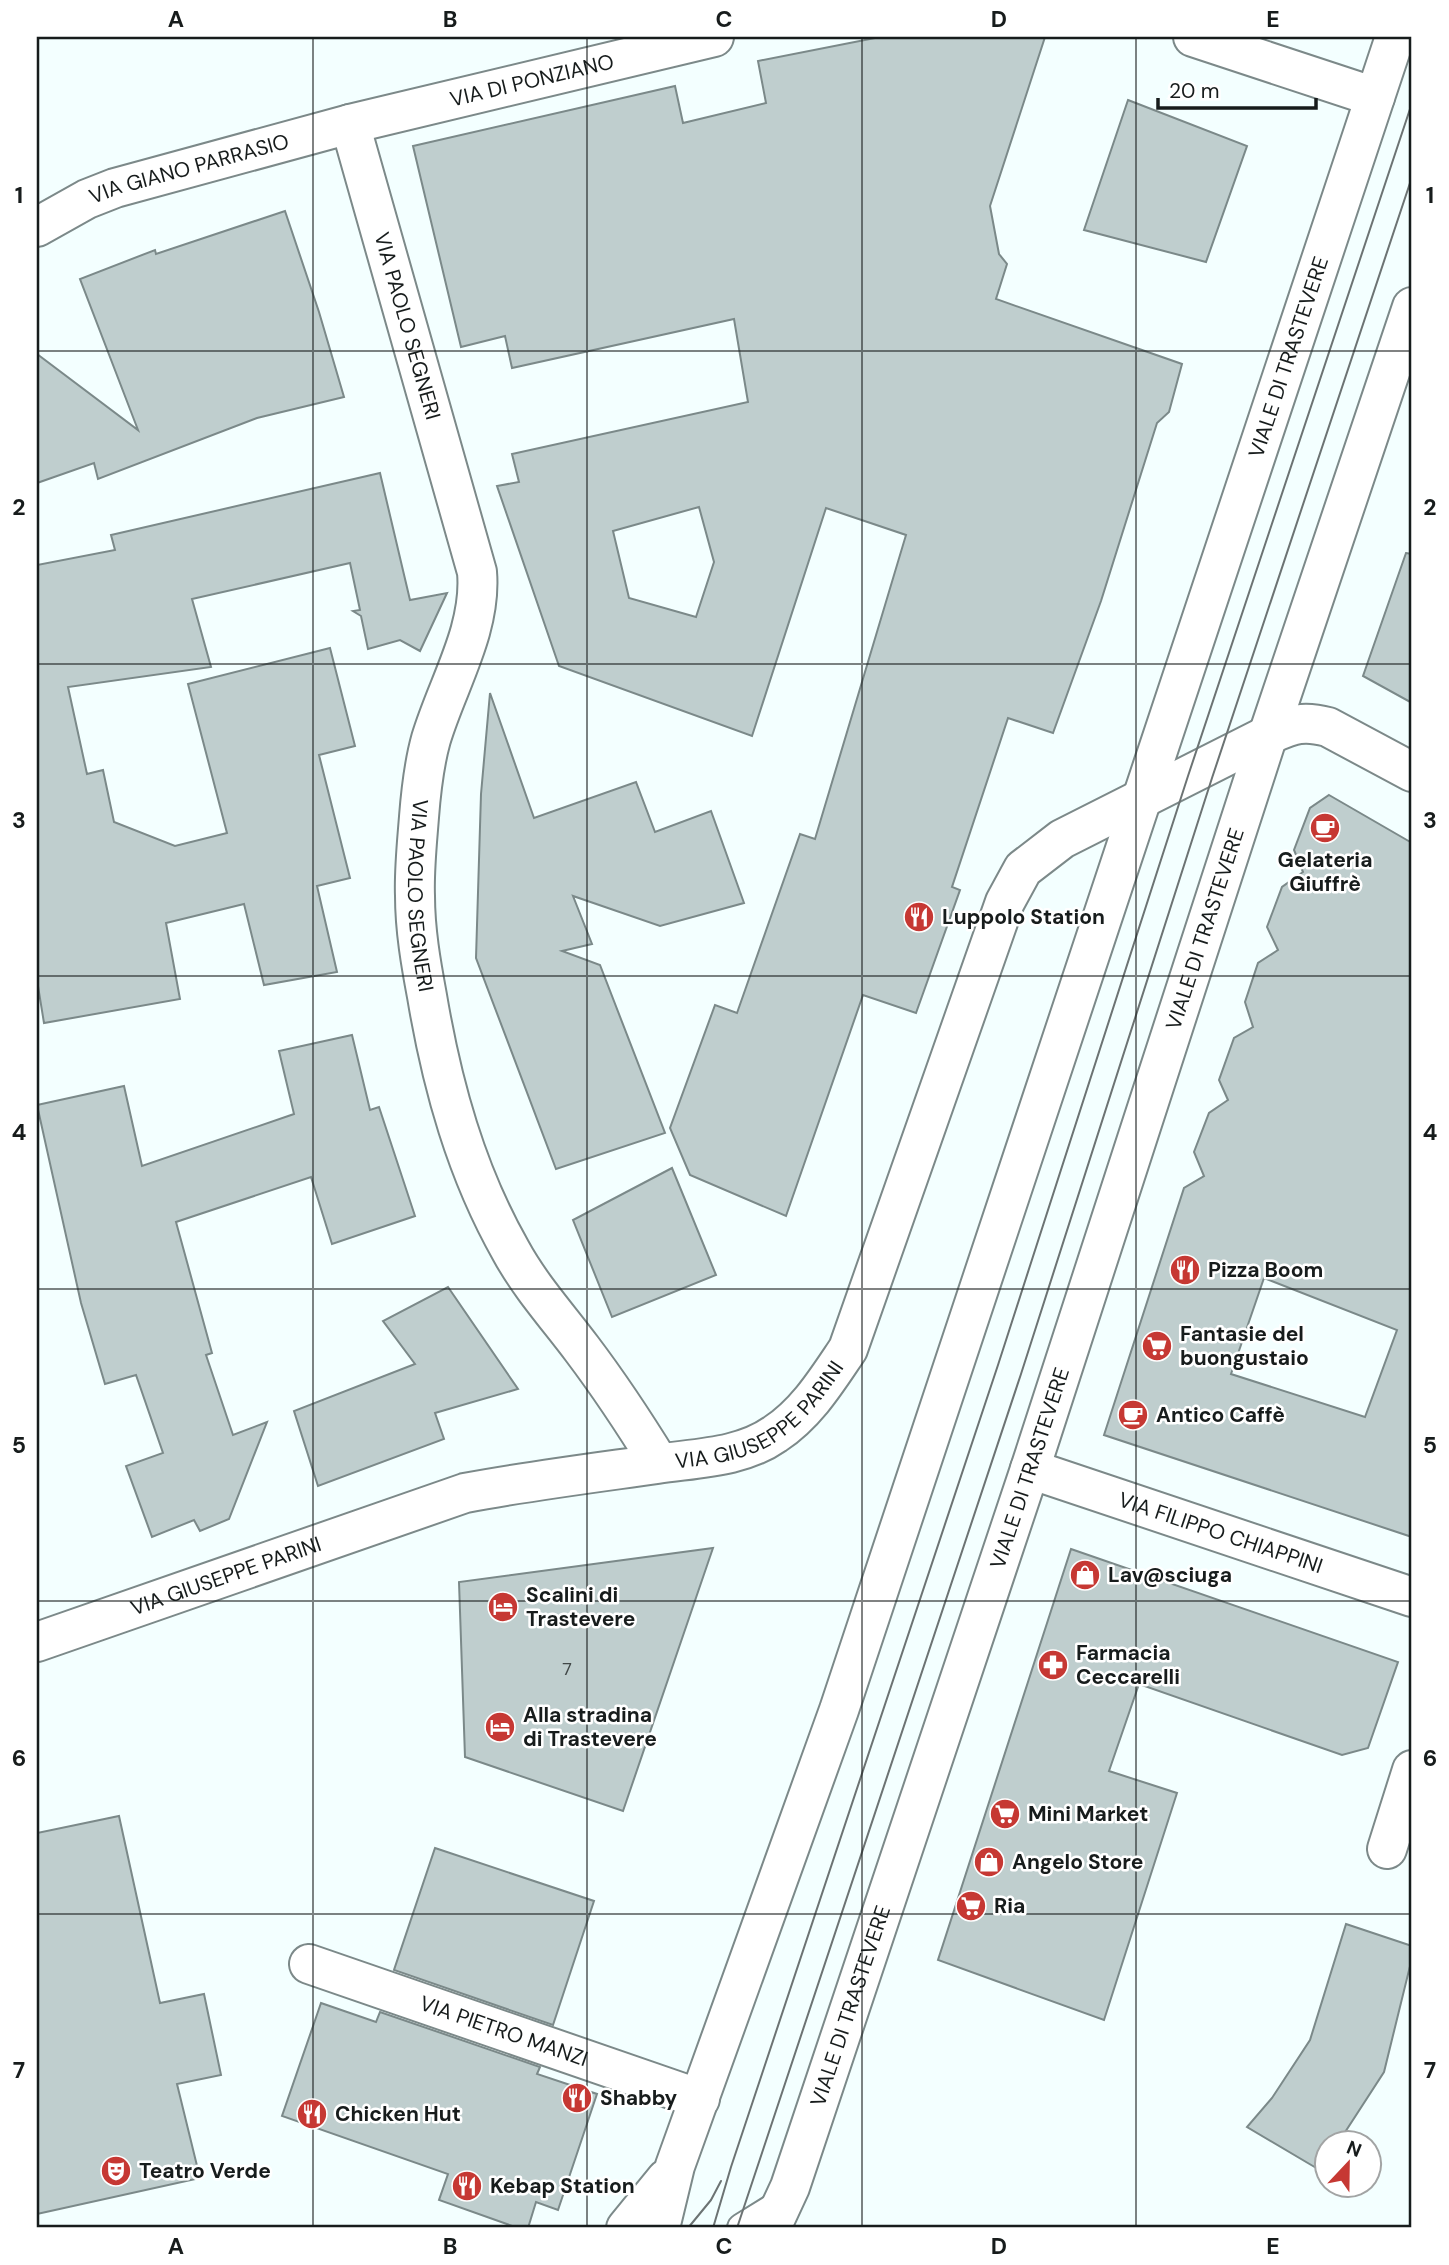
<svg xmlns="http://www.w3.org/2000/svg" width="1449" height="2265" viewBox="0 0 1449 2265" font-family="'DM Sans',sans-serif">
  <rect width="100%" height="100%" fill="#f3ffff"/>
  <g fill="#bfcece" stroke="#7b8989" stroke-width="2" fill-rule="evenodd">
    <path d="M880 37H1045L990 206 999 254 1007 264 996 299 1182 364 1169 412 1157 423 1101 601 1053 733 1008 718 952 887 960 890 916 1013 863 995 786 1216 690 1175 670 1128 715 1005 737 1013 800 834 815 839 906 535 826 508 752 736 559 666 497 486 519 482 512 454 748 402 734 319 512 368 505 336 461 347 413 146 675 86 683 123 766 103 758 61ZM699 507 714 562 696 617 629 598 613 531Z"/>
    <polygon points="1128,100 1247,146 1206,262 1084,230"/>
    <polygon points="285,211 319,312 344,397 257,418 98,479 94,463 37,483 37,354 138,430 80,279 155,250 156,254"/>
    <polygon points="380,473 410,600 447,593 420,651 400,640 368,649 361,616 353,611 360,610 350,563 192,599 211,667 68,687 87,774 103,770 114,822 175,846 227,833 188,684 330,648 355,746 319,755 350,878 317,886 337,972 264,985 244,904 166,923 180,999 44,1023 37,980 37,565 115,550 111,535"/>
    <polygon points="1406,553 1412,554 1412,703 1363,676"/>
    <polygon points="490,693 534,818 636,782 655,832 711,811 744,903 660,926 573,896 592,944 562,951 600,965 665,1133 556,1169 476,958 481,794"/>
    <path d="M1329 795 1412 843V1537L1104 1435 1184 1188 1204 1176 1194 1152 1209 1113 1228 1100 1219 1080 1234 1038 1253 1027 1245 1002 1258 963 1278 950 1267 927 1282 887 1303 872 1294 850 1310 808ZM1264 1278 1397 1330 1365 1417 1231 1374Z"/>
    <polygon points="352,1035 370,1110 379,1107 415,1216 332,1244 311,1177 176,1222 212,1353 206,1355 233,1435 267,1422 229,1519 200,1531 194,1520 152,1537 126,1466 163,1453 136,1375 105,1384 81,1303 37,1105 124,1086 142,1166 294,1114 279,1051"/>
    <polygon points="672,1168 716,1275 612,1317 573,1220"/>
    <polygon points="448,1287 518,1389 435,1413 444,1439 318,1486 294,1411 415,1364 383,1321"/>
    <polygon points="713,1548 623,1811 465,1757 459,1582"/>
    <polygon points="1071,1549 1398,1662 1368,1748 1342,1755 1139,1684 1109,1771 1177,1793 1104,2020 938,1960"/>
    <polygon points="119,1816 160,2003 204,1994 221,2075 177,2084 200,2178 37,2214 37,1833"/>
    <polygon points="435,1848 594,1901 553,2025 394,1970"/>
    <polygon points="1346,1924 1412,1946 1412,1958 1384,2072 1338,2143 1326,2143 1326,2158 1318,2169 1247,2127 1272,2098 1310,2040"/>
    <polygon points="321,2003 376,2022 380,2012 540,2067 537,2074 597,2094 558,2210 536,2202 528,2228 518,2228 439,2200 448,2174 282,2116"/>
  </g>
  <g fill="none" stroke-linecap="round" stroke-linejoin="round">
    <g stroke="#7c8989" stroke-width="32">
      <polyline id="service" points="742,2228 784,2202"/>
    </g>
    <g stroke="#7c8989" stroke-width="42">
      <g id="minor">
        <polyline points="1193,37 1375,97"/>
        <path id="s1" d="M350 124 477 572C482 630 447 685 431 739 424 764 421 791 419 817 417 843 414 870 415 896 415 930 421 964 427 996 442 1085 466 1172 511 1251 530 1286 558 1317 582 1349 610 1386 635 1424 659 1463"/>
        <path id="s2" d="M37 227 87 199 115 188 350 124 714 37"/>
        <path id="s3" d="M1030 1469 1412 1597"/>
        <path id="s4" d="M37 1642 465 1493C529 1481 593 1473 657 1464 696 1458 741 1458 775 1434 807 1413 827 1380 848 1349L1005 902 1023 869 1062 839 1268 735"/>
        <polyline points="1387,1849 1412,1770"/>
        <path id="s5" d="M309 1964 700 2099"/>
      </g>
    </g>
    <g stroke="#7c8989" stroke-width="42">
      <path id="tertiary" d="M1268 735C1292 725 1301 720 1328 727L1412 772"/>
    </g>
    <g stroke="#7c8989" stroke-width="42">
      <g id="secondary">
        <polyline points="626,2228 666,2179"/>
        <path id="s6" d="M660 2228 675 2166 839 1710 1395 37"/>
        <path id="s7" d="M771 2228 790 2187 1030 1469 1268 735 1412 307"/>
      </g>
    </g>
    <use href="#service" stroke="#fff" stroke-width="28"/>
    <use href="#minor" stroke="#fff" stroke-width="38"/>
    <use href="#tertiary" stroke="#fff" stroke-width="38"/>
    <use href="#secondary" stroke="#fff" stroke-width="38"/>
    <g stroke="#6c7373" stroke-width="2">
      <polyline points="688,2228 711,2200 721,2181"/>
      <polyline points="713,2228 731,2167 998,1365 1188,776 1412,103"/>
      <polyline points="737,2228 1021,1374 1212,778 1412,177"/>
    </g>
  </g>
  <path fill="none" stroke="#171c1c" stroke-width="2" stroke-opacity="0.55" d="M313 37V2228M587 37V2228M862 37V2228M1136 37V2228M37 351H1412M37 664H1412M37 976H1412M37 1289H1412M37 1601H1412M37 1914H1412"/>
  <defs>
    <g id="cafe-disc" transform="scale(1.575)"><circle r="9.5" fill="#c63833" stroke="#fff"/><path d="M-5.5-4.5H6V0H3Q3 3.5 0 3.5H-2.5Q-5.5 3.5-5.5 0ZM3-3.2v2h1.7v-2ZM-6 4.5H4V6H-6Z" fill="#fff"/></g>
    <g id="restaurant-disc" transform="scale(1.575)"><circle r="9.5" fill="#c63833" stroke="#fff"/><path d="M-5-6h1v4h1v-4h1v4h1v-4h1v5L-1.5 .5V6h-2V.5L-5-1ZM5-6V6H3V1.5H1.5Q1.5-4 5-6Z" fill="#fff"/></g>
    <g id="supermarket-disc" transform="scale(1.575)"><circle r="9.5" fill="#c63833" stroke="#fff"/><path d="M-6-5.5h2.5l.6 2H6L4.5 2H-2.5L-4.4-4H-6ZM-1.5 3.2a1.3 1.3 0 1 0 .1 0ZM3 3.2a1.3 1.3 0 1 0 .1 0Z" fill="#fff"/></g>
    <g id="shop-disc" transform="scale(1.575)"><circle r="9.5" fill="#c63833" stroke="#fff"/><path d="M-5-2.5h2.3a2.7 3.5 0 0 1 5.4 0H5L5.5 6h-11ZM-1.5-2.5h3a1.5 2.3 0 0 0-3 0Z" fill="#fff"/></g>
    <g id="hotel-disc" transform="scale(1.575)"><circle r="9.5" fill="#c63833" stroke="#fff"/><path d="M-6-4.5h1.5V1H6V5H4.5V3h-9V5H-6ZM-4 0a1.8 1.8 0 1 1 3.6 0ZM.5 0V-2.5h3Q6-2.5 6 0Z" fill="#fff"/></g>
    <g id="pharmacy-disc" transform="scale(1.575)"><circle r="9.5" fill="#c63833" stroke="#fff"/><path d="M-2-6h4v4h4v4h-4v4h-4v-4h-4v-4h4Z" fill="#fff"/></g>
    <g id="theatre-disc" transform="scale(1.575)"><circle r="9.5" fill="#c63833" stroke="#fff"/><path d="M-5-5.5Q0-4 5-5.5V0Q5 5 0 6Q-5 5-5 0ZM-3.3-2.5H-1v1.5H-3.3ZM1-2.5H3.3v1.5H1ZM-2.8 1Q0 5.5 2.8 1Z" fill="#fff"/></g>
  </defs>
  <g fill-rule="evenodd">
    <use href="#cafe-disc" x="1325" y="828"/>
    <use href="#restaurant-disc" x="919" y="917"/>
    <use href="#restaurant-disc" x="1185" y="1270"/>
    <use href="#supermarket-disc" x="1157" y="1346"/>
    <use href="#cafe-disc" x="1133" y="1415"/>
    <use href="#shop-disc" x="1085" y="1575"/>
    <use href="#hotel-disc" x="503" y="1607"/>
    <use href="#pharmacy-disc" x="1053" y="1665"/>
    <use href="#hotel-disc" x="500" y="1727"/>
    <use href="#supermarket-disc" x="1005" y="1814"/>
    <use href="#shop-disc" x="989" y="1862"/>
    <use href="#supermarket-disc" x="971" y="1906"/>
    <use href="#restaurant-disc" x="577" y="2098"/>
    <use href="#restaurant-disc" x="312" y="2114"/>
    <use href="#theatre-disc" x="116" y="2171"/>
    <use href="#restaurant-disc" x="467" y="2186"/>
  </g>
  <g text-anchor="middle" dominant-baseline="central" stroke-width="5" stroke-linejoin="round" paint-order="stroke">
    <g font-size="18" fill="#414848">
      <text x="567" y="1669">7</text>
    </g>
    <g font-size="21" fill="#171c1c" stroke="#fff">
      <text stroke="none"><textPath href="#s2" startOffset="518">VIA DI PONZIANO</textPath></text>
      <text stroke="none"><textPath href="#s2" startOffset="164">VIA GIANO PARRASIO</textPath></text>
      <text stroke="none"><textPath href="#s1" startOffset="210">VIA PAOLO SEGNERI</textPath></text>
      <text stroke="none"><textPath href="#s6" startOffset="1974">VIALE DI TRASTEVERE</textPath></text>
      <text stroke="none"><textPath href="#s1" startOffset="798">VIA PAOLO SEGNERI</textPath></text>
      <text stroke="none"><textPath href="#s7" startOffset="1370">VIALE DI TRASTEVERE</textPath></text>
      <text stroke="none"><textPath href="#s4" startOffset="766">VIA GIUSEPPE PARINI</textPath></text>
      <text stroke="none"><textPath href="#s7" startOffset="803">VIALE DI TRASTEVERE</textPath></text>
      <text stroke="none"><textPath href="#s3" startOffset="201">VIA FILIPPO CHIAPPINI</textPath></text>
      <text stroke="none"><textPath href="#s4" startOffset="200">VIA GIUSEPPE PARINI</textPath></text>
      <text stroke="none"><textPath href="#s7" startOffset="236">VIALE DI TRASTEVERE</textPath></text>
      <text stroke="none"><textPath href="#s5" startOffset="206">VIA PIETRO MANZI</textPath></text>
    </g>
    <g font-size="21" font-weight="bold" fill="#171c1c" stroke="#fff" text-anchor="start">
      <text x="1325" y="860" text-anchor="middle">Gelateria<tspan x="1325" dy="24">Giuffrè</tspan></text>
      <text x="942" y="917">Luppolo Station</text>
      <text x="1208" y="1270">Pizza Boom</text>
      <text x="1180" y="1334">Fantasie del<tspan x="1180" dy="24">buongustaio</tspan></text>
      <text x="1156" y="1415">Antico Caffè</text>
      <text x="1108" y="1575">Lav@sciuga</text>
      <text x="526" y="1595">Scalini di<tspan x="526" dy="24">Trastevere</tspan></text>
      <text x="1076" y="1653">Farmacia<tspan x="1076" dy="24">Ceccarelli</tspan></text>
      <text x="523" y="1715">Alla stradina<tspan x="523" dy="24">di Trastevere</tspan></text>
      <text x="1028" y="1814">Mini Market</text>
      <text x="1012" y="1862">Angelo Store</text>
      <text x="994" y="1906">Ria</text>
      <text x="600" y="2098">Shabby</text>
      <text x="335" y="2114">Chicken Hut</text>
      <text x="139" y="2171">Teatro Verde</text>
      <text x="490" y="2186">Kebap Station</text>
    </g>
  </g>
  <rect width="1449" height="2265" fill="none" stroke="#ffffff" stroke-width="77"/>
  <g transform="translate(1348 2164) rotate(22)"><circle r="33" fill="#ffffff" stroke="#a2a4a4" stroke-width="2"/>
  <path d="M0-5L12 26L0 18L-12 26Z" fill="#c63833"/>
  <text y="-10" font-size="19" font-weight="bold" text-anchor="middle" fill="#171c1c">N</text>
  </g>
  <path d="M1158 98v10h158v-10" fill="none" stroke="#171c1c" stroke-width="3.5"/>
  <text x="1169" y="98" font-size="21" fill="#171c1c" stroke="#ffffff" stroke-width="5" paint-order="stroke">20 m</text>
  <rect x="38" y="38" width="1372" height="2188" fill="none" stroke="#171c1c" stroke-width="2.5"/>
  <g font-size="23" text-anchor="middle" font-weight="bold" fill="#171c1c">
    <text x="176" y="27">A</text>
    <text x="450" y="27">B</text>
    <text x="724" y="27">C</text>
    <text x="999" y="27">D</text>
    <text x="1273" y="27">E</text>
    <text x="19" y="203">1</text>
    <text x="1430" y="203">1</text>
    <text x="19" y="515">2</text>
    <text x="1430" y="515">2</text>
    <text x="19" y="828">3</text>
    <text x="1430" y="828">3</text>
    <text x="19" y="1140">4</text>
    <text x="1430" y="1140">4</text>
    <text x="19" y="1453">5</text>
    <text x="1430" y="1453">5</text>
    <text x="19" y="1766">6</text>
    <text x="1430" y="1766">6</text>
    <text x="19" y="2078">7</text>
    <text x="1430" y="2078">7</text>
    <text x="176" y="2254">A</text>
    <text x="450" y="2254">B</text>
    <text x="724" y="2254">C</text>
    <text x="999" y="2254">D</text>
    <text x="1273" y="2254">E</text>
  </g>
</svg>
